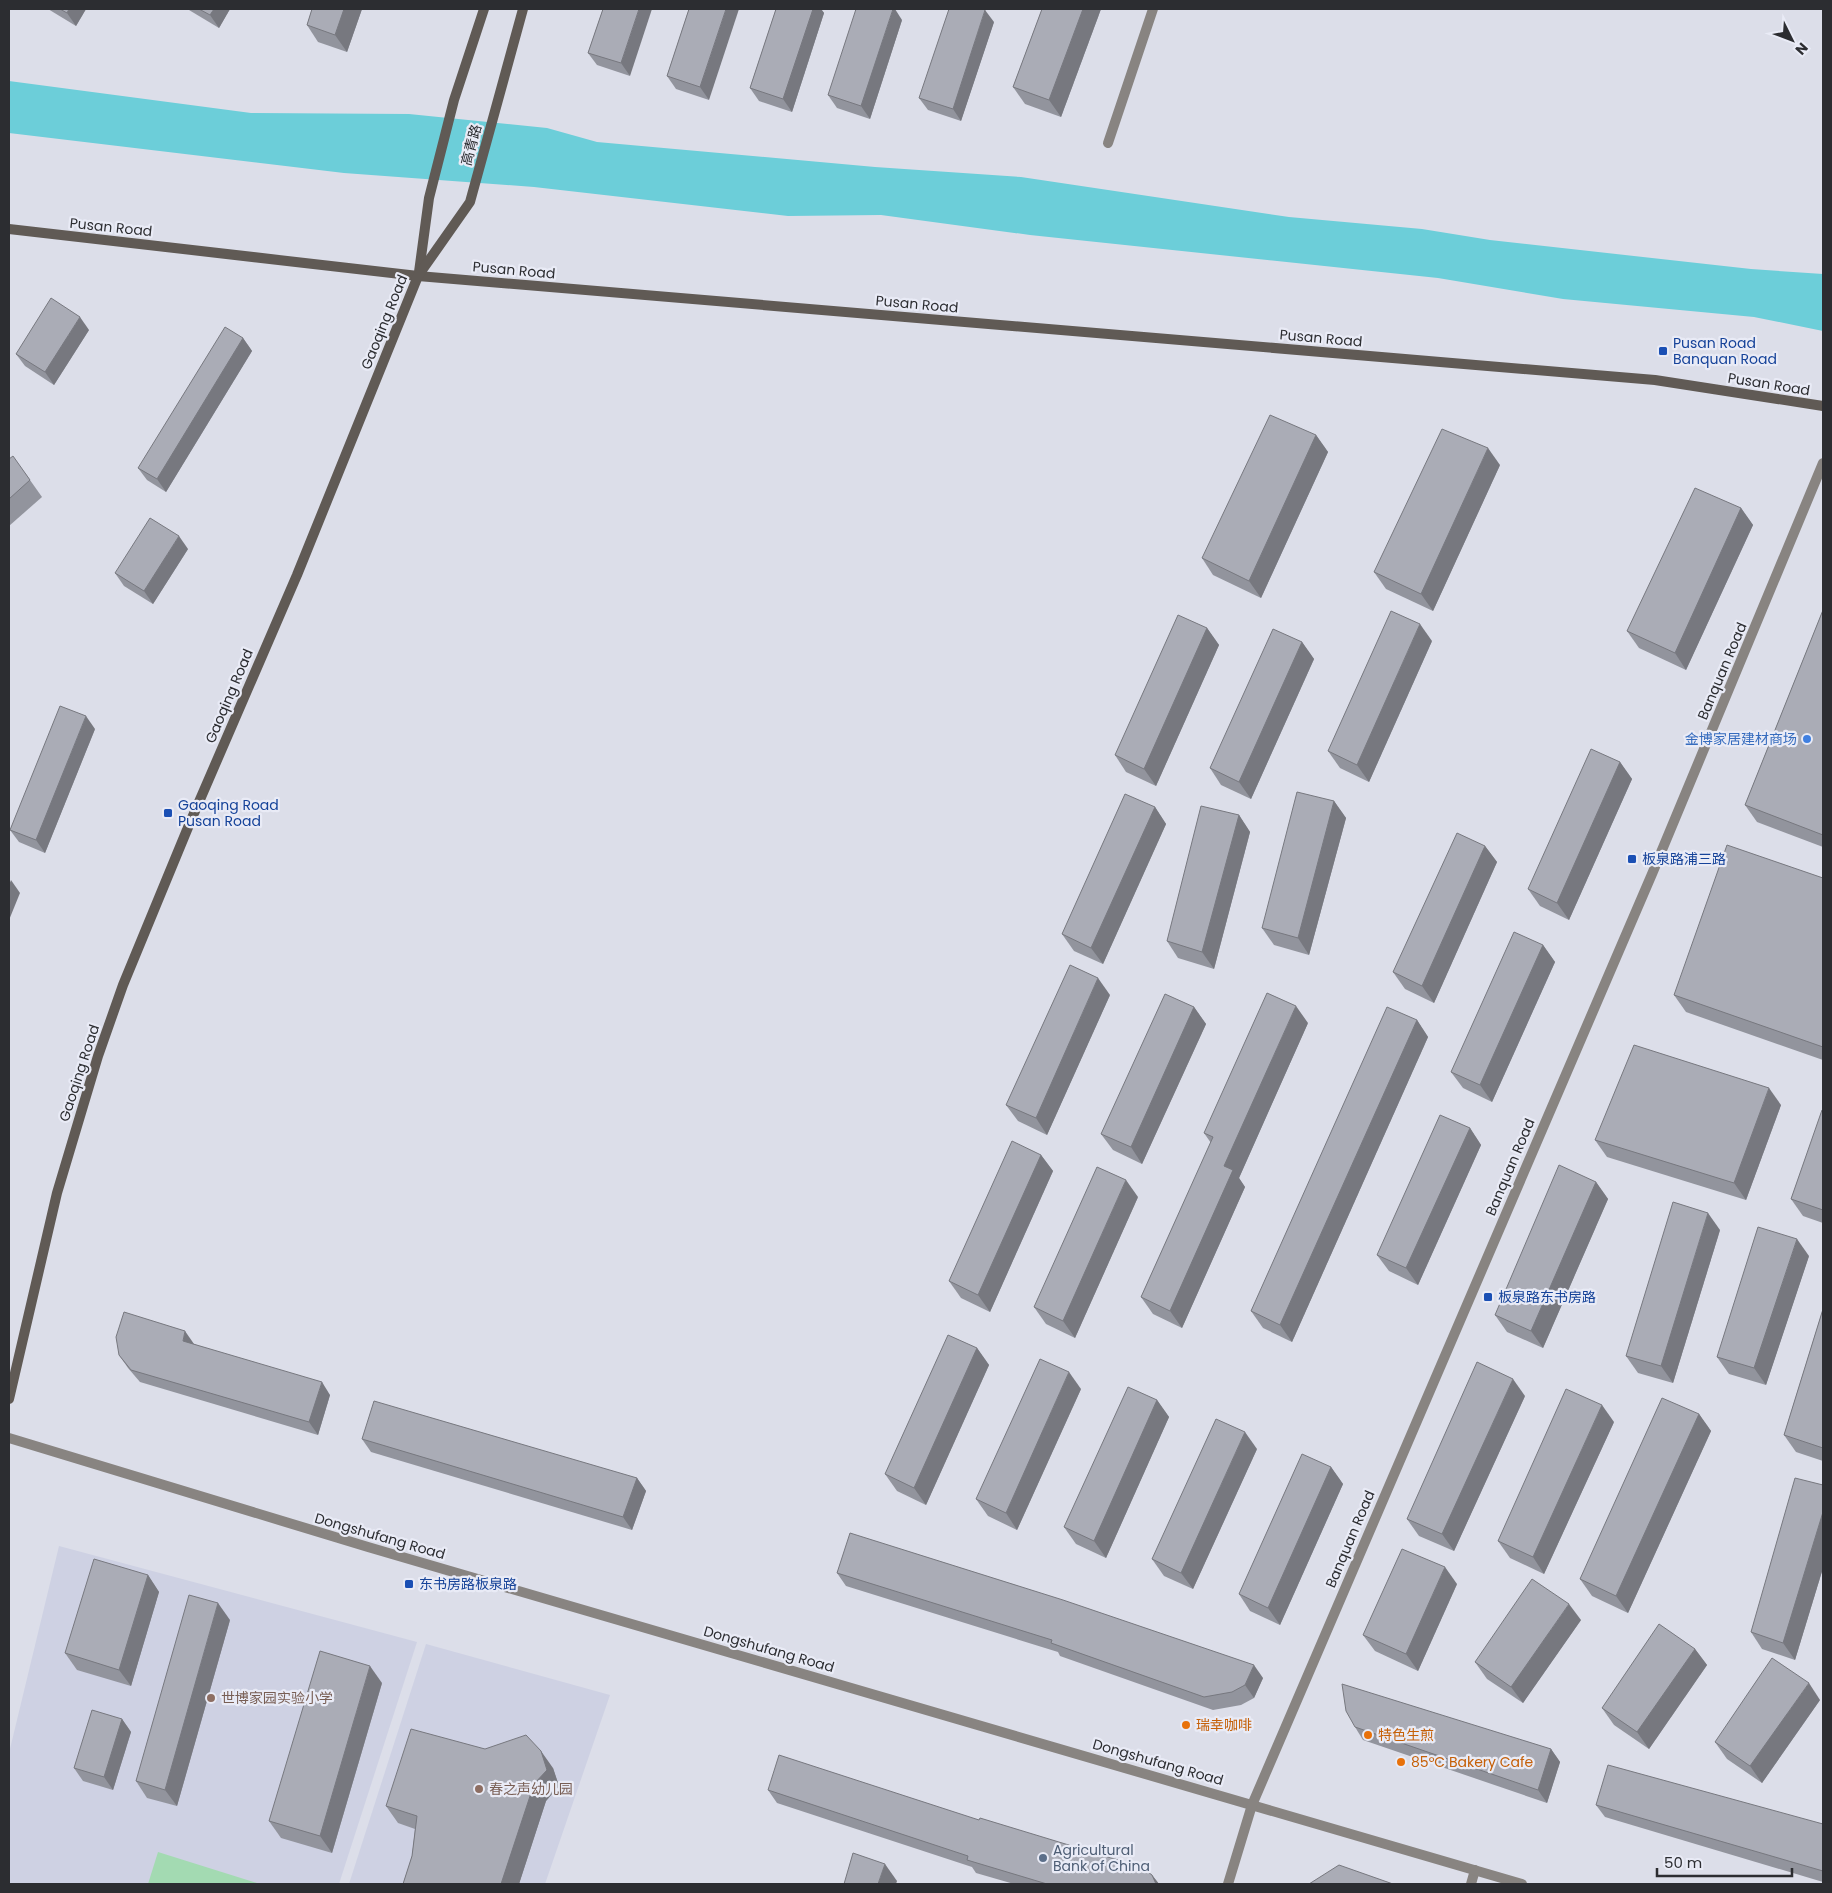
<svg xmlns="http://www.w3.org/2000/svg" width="1832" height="1893" viewBox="0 0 1832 1893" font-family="Poppins,'Noto Sans SC',sans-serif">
  <rect width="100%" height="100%" fill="#dcdee9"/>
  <g fill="#ced1e3">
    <polygon points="59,1546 417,1642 339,1884 9,1884 9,1753"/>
    <polygon points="426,1644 610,1695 545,1884 349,1884"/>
  </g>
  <polygon fill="#a3dab2" points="158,1852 260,1884 148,1884"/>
  <polygon fill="#6cced9" points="9,81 251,113 409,114 547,128 597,142 875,167 1021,177 1289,217 1422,229 1490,240 1751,269 1823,274 1823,331 1754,317 1563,299 1438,278 1030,235 881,215 788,216 534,187 344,173 9,133"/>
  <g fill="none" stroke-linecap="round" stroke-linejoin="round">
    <g stroke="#888481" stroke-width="10">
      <polyline points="1108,143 1153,9"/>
      <polyline points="1471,1884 1475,1870"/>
    </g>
    <polyline stroke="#888481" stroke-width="10" points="9,1438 368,1547 1522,1884"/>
    <polyline stroke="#888481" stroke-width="10" points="1228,1884 1252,1805 1652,874 1823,463"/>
    <g stroke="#605a55" stroke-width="10">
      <polyline points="9,229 418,276 1655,380 1823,406"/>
      <polyline points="419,272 429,198 454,100 484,9"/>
      <polyline points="9,1399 57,1193 98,1056 123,985 189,825 297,575 418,276 470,202 523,9"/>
    </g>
  </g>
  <g fill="#92949d">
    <polygon points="48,9 86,9 76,26"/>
    <polygon points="188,9 230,9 219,28 189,10"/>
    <polygon points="312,9 362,9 347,52 318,42 307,25"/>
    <polygon points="603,9 630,76 597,65 588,53"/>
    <polygon points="689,9 709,100 676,89 667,76"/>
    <polygon points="776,9 821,9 824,13 792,112 759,101 750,88"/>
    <polygon points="1042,9 1101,9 1061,117 1025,104 1013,87"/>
    <polygon points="902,20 870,119 837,108 828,95"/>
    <polygon points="994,22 961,121 928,110 919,98"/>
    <polygon points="89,330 54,385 25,366 16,354"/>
    <polygon points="243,338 252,351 166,492 147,480 138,468"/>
    <polygon points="1316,435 1328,452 1261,598 1213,575 1202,558"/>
    <polygon points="9,459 25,473 42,497 9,526"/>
    <polygon points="1500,465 1433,611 1386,589 1374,572"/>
    <polygon points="1741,508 1753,525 1686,670 1639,648 1627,631"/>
    <polygon points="188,549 153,604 124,586 115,573"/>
    <polygon points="1823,610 1823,847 1757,822 1745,805"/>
    <polygon points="1207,628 1219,645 1156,786 1126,772 1115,755"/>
    <polygon points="1432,641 1369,782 1340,768 1328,751"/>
    <polygon points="1302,642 1314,659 1251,799 1221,785 1210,768"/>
    <polygon points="95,729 45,853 19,842 10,830"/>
    <polygon points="1620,762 1632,779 1569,920 1540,906 1528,889"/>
    <polygon points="1334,801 1346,818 1309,955 1274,945 1262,928"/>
    <polygon points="1155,807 1166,824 1103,964 1074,951 1062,934"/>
    <polygon points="1239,815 1250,832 1214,969 1178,958 1167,941"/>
    <polygon points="1485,846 1497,862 1434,1003 1405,989 1393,972"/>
    <polygon points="1823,878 1823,1060 1686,1012 1674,995"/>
    <polygon points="1543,945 1555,962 1492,1102 1463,1088 1451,1072"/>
    <polygon points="1110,995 1047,1135 1018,1121 1006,1105"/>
    <polygon points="1194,1007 1206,1024 1142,1164 1113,1150 1101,1134"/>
    <polygon points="1417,1020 1428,1037 1292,1342 1263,1328 1251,1311"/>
    <polygon points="1308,1023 1239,1178 1245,1187 1182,1328 1153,1314 1141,1297 1211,1143 1204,1133"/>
    <polygon points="1781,1105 1746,1200 1607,1157 1595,1140"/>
    <polygon points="1823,1111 1823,1223 1803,1216 1791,1199"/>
    <polygon points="1470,1128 1481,1145 1418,1285 1389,1271 1377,1255"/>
    <polygon points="1041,1155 1053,1171 990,1312 961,1298 949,1281"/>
    <polygon points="1596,1182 1608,1199 1543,1348 1507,1332 1495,1315"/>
    <polygon points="1138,1197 1075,1338 1046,1324 1034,1307"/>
    <polygon points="1720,1230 1673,1383 1638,1373 1626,1356"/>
    <polygon points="1809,1256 1766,1385 1729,1374 1717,1357"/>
    <polygon points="1823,1309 1823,1461 1796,1452 1784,1435"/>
    <polygon points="194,1344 330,1395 318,1435 140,1382 128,1368 119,1355"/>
    <polygon points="977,1348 989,1365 926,1505 897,1491 885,1474"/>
    <polygon points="1081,1389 1017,1530 988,1516 976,1499"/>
    <polygon points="1525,1396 1454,1551 1419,1536 1407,1519"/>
    <polygon points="1157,1400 1169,1417 1106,1558 1076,1544 1064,1527"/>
    <polygon points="1699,1414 1711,1431 1628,1613 1592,1596 1580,1579"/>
    <polygon points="1614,1422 1544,1574 1510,1558 1498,1541"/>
    <polygon points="362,1439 637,1478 646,1491 632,1530 371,1452"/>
    <polygon points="1257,1449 1193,1589 1164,1576 1152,1559"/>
    <polygon points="1331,1467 1343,1484 1280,1625 1250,1611 1239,1594"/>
    <polygon points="1823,1485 1823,1568 1795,1660 1762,1649 1751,1632"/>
    <polygon points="837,1573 1263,1678 1254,1698 1241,1705 1213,1710 1060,1656 1058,1652 846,1586"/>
    <polygon points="148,1575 159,1592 131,1686 77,1670 65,1653"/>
    <polygon points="1457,1584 1418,1671 1375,1651 1363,1635"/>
    <polygon points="230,1620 177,1806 147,1798 136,1781"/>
    <polygon points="1581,1620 1523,1703 1487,1679 1475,1662"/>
    <polygon points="1695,1649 1707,1665 1649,1749 1614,1725 1602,1708"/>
    <polygon points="382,1683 332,1853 281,1838 269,1821"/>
    <polygon points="1820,1700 1762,1783 1727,1759 1715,1742"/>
    <polygon points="122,1719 131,1732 113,1790 83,1781 74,1768"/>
    <polygon points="1355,1727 1551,1749 1560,1762 1547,1803 1363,1740"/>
    <polygon points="553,1768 559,1786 546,1801 519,1884 403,1884 412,1856 415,1829 398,1823 386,1806"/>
    <polygon points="768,1790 979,1820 1152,1875 1159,1884 1014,1884 976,1873 972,1867 777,1803"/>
    <polygon points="1596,1805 1823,1824 1823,1882 1605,1817"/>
  </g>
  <g fill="#77787f">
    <polygon points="69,9 86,9 76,26 67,13"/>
    <polygon points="214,9 230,9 219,28 210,15"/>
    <polygon points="344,9 362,9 347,52 335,35"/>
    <polygon points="639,9 652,9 630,76 621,63"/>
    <polygon points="726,9 739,9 709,100 700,87"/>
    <polygon points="813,9 821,9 824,13 792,112 783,99"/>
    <polygon points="893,9 895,9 902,20 870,119 861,106"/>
    <polygon points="1083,9 1101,9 1061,117 1049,100"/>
    <polygon points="985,10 994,22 961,121 953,109"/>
    <polygon points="80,317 89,330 54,385 45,372"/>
    <polygon points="243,338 252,351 166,492 157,479"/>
    <polygon points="1316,435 1328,452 1261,598 1249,581"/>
    <polygon points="1488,448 1500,465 1433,611 1421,594"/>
    <polygon points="1741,508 1753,525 1686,670 1675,653"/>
    <polygon points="179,536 188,549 153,604 144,591"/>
    <polygon points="1420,624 1432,641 1369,782 1357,765"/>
    <polygon points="1207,628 1219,645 1156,786 1144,769"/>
    <polygon points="1302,642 1314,659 1251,799 1239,782"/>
    <polygon points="86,716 95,729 45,853 36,840"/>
    <polygon points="1620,762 1632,779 1569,920 1557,903"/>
    <polygon points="1334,801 1346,818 1309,955 1298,938"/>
    <polygon points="1155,807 1166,824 1103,964 1091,948"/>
    <polygon points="1239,815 1250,832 1214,969 1202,952"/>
    <polygon points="1485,846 1497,862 1434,1003 1422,986"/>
    <polygon points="11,880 20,893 9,920 9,885"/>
    <polygon points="1543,945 1555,962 1492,1102 1480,1085"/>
    <polygon points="1098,978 1110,995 1047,1135 1036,1118"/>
    <polygon points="1296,1006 1308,1023 1239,1178 1245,1187 1182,1328 1170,1311 1224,1166"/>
    <polygon points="1194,1007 1206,1024 1142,1164 1131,1147"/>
    <polygon points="1417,1020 1428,1037 1292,1342 1280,1325"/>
    <polygon points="1769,1088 1781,1105 1746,1200 1734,1183"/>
    <polygon points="1470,1128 1481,1145 1418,1285 1406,1268"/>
    <polygon points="1041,1155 1053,1171 990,1312 978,1295"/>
    <polygon points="1126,1180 1138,1197 1075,1338 1063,1321"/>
    <polygon points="1596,1182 1608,1199 1543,1348 1531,1331"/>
    <polygon points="1708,1213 1720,1230 1673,1383 1661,1366"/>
    <polygon points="1797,1239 1809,1256 1766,1385 1754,1368"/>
    <polygon points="185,1331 194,1344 192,1354 183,1341"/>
    <polygon points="977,1348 989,1365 926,1505 914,1488"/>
    <polygon points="1069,1372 1081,1389 1017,1530 1006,1513"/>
    <polygon points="1513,1379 1525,1396 1454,1551 1442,1534"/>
    <polygon points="322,1382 330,1395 318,1435 309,1422"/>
    <polygon points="1157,1400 1169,1417 1106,1558 1094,1541"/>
    <polygon points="1602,1405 1614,1422 1544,1574 1533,1557"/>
    <polygon points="1699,1414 1711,1431 1628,1613 1616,1596"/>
    <polygon points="1245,1432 1257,1449 1193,1589 1181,1573"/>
    <polygon points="1331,1467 1343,1484 1280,1625 1268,1608"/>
    <polygon points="637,1478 646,1491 632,1530 623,1517"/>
    <polygon points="1823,1512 1823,1568 1795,1660 1783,1643"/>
    <polygon points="1445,1567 1457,1584 1418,1671 1406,1654"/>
    <polygon points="148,1575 159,1592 131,1686 119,1670"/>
    <polygon points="218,1603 230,1620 177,1806 165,1790"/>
    <polygon points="1569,1604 1581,1620 1523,1703 1511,1687"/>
    <polygon points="1695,1649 1707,1665 1649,1749 1637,1732"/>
    <polygon points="1254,1665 1263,1678 1254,1698 1245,1685"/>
    <polygon points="370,1666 382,1683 332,1853 320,1836"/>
    <polygon points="1809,1683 1820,1700 1762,1783 1750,1766"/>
    <polygon points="122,1719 131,1732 113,1790 104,1777"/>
    <polygon points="1551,1749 1560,1762 1547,1803 1538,1790"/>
    <polygon points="541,1751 553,1768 559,1786 546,1801 519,1884 501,1884"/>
    <polygon points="885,1864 897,1881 896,1884 878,1884"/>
    <polygon points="1152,1875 1159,1884 1156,1884"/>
  </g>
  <g fill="#aaacb6" stroke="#77787f">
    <polygon points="60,9 69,9 67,13"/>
    <polygon points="199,9 214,9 210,15"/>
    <polygon points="312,9 344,9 335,35 307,25"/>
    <polygon points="603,9 639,9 621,63 588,53"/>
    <polygon points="689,9 726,9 700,87 667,76"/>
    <polygon points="776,9 813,9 783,99 750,88"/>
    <polygon points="856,9 893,9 861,106 828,95"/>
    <polygon points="949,9 982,9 985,10 953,109 919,98"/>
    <polygon points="1042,9 1083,9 1049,100 1013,87"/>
    <polygon points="51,298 80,317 45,372 16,354"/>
    <polygon points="225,327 243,338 157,479 138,468"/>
    <polygon points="1270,415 1316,435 1249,581 1202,558"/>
    <polygon points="1442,429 1488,448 1421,594 1374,572"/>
    <polygon points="13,456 30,480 9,499 9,459"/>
    <polygon points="1695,488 1741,508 1675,653 1627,631"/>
    <polygon points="150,518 179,536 144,591 115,573"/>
    <polygon points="1823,610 1823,835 1745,805"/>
    <polygon points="1391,611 1420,624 1357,765 1328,751"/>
    <polygon points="1178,615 1207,628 1144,769 1115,755"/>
    <polygon points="1273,629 1302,642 1239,782 1210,768"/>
    <polygon points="60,706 86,716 36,840 10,830"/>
    <polygon points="1591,749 1620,762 1557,903 1528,889"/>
    <polygon points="1297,792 1334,801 1298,938 1262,928"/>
    <polygon points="1125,794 1155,807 1091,948 1062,934"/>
    <polygon points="1201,806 1239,815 1202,952 1167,941"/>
    <polygon points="1457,833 1485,846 1422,986 1393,972"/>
    <polygon points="1727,845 1823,878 1823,1047 1674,995"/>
    <polygon points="1514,932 1543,945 1480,1085 1451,1072"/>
    <polygon points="1070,965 1098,978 1036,1118 1006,1105"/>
    <polygon points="1267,993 1296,1006 1224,1166 1233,1170 1170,1311 1141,1297 1213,1137 1204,1133"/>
    <polygon points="1165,994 1194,1007 1131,1147 1101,1134"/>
    <polygon points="1387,1007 1417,1020 1280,1325 1251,1311"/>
    <polygon points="1634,1045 1769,1088 1734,1183 1595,1140"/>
    <polygon points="1822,1110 1823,1111 1823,1210 1791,1199"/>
    <polygon points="1440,1115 1470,1128 1406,1268 1377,1255"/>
    <polygon points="1012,1141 1041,1155 978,1295 949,1281"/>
    <polygon points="1559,1165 1596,1182 1531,1331 1495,1315"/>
    <polygon points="1097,1167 1126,1180 1063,1321 1034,1307"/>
    <polygon points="1673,1202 1708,1213 1661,1366 1626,1356"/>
    <polygon points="1758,1227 1797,1239 1754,1368 1717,1357"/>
    <polygon points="1823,1309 1823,1448 1784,1435"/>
    <polygon points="124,1312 185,1331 183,1341 322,1382 309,1422 131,1370 119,1355 116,1337"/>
    <polygon points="948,1335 977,1348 914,1488 885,1474"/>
    <polygon points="1040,1359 1069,1372 1006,1513 976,1499"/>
    <polygon points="1477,1362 1513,1379 1442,1534 1407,1519"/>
    <polygon points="1128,1387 1157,1400 1094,1541 1064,1527"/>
    <polygon points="1566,1389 1602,1405 1533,1557 1498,1541"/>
    <polygon points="1662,1398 1699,1414 1616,1596 1580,1579"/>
    <polygon points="374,1401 637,1478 623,1517 362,1439"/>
    <polygon points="1216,1419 1245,1432 1181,1573 1152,1559"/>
    <polygon points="1302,1454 1331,1467 1268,1608 1239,1594"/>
    <polygon points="1795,1478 1823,1485 1823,1512 1783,1643 1751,1632"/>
    <polygon points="850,1533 1063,1600 1254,1665 1245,1685 1232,1692 1204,1697 1051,1643 1052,1640 837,1573"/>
    <polygon points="1402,1549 1445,1567 1406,1654 1363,1635"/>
    <polygon points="94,1559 148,1575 119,1670 65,1653"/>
    <polygon points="1532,1579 1569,1604 1511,1687 1475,1662"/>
    <polygon points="189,1595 218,1603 165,1790 136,1781"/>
    <polygon points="1659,1624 1695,1649 1637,1732 1602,1708"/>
    <polygon points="320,1651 370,1666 320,1836 269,1821"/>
    <polygon points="1772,1658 1809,1683 1750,1766 1715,1742"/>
    <polygon points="1342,1684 1551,1749 1538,1790 1355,1727 1346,1711"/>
    <polygon points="92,1710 122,1719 104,1777 74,1768"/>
    <polygon points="411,1729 485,1749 526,1735 541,1751 547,1770 534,1784 501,1884 403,1884 412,1856 417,1816 386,1806"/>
    <polygon points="779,1755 979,1820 980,1818 1141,1867 1152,1875 1156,1884 1047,1884 967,1860 968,1856 768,1790"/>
    <polygon points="1608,1765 1823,1824 1823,1871 1596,1805"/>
    <polygon points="853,1853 885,1864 878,1884 844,1884"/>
    <polygon points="1339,1865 1393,1884 1309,1884"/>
  </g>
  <g fill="#1a4fb4" stroke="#e9ebf6" stroke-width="2">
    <rect x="1658" y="346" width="10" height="10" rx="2.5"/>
    <rect x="163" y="808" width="10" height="10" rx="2.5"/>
    <rect x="1627" y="854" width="10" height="10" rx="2.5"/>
    <rect x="1483" y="1292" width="10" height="10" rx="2.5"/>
    <rect x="404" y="1579" width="10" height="10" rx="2.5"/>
  </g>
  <circle fill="#3f7fe0" stroke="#e9ebf6" stroke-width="2" cx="1807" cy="739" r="5"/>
  <g fill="#8d6e63" stroke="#e9ebf6" stroke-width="2">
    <circle cx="211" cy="1698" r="5"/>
    <circle cx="479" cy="1789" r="5"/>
  </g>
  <g fill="#e8710a" stroke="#e9ebf6" stroke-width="2">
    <circle cx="1186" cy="1725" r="5"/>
    <circle cx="1368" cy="1735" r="5"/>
    <circle cx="1401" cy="1762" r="5"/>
  </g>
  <circle fill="#5c6f8a" stroke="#e9ebf6" stroke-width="2" cx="1043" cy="1858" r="5"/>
  <g text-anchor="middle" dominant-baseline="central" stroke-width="4.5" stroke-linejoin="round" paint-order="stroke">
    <g font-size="14" fill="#2c2d31" stroke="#e9ebf6">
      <text transform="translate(471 145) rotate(-75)">高青路</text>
      <text transform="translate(111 227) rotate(6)">Pusan Road</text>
      <text transform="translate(514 270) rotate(5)">Pusan Road</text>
      <text transform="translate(917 304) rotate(5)">Pusan Road</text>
      <text transform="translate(384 322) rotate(-68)">Gaoqing Road</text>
      <text transform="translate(1321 338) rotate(5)">Pusan Road</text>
      <text transform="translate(1769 384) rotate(9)">Pusan Road</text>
      <text transform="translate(1722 671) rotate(-67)">Banquan Road</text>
      <text transform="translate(229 696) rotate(-67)">Gaoqing Road</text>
      <text transform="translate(79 1073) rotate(-72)">Gaoqing Road</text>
      <text transform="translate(1510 1167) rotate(-67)">Banquan Road</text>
      <text transform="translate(380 1536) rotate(16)">Dongshufang Road</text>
      <text transform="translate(1350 1539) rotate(-67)">Banquan Road</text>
      <text transform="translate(769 1649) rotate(16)">Dongshufang Road</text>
      <text transform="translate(1158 1762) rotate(16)">Dongshufang Road</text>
    </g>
    <g font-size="14" fill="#164399" stroke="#e9ebf6" text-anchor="start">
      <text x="1673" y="343">Pusan Road<tspan x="1673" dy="16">Banquan Road</tspan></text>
      <text x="178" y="805">Gaoqing Road<tspan x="178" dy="16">Pusan Road</tspan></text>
      <text x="1642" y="859">板泉路浦三路</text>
      <text x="1498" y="1297">板泉路东书房路</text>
      <text x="419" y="1584">东书房路板泉路</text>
    </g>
    <g font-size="14" fill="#366cbe" stroke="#e9ebf6" text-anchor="end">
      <text x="1797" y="739">金博家居建材商场</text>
    </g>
    <g font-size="14" fill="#785e54" stroke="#e9ebf6" text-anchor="start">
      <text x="221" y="1698">世博家园实验小学</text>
      <text x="489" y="1789">春之声幼儿园</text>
    </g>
    <g font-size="14" fill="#c56008" stroke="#e9ebf6" text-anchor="start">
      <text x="1196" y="1725">瑞幸咖啡</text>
      <text x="1378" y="1735">特色生煎</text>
      <text x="1411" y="1762">85°C Bakery Cafe</text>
    </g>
    <g font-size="14" fill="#4e5e75" stroke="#e9ebf6" text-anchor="start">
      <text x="1053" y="1850">Agricultural<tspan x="1053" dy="16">Bank of China</tspan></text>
    </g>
  </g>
  <rect width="1832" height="1893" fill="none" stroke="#2c2d31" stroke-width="20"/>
  <g transform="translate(1792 40) rotate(132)" stroke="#e9ebf6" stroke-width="4" paint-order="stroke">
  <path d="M0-4L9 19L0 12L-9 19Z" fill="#2c2d31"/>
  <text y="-8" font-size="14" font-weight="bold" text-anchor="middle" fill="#2c2d31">N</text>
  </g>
  <path d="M1657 1868v8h135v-8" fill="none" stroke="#2c2d31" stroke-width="2.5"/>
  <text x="1664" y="1868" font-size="15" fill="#2c2d31" stroke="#e9ebf6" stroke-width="4" paint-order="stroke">50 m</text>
</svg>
